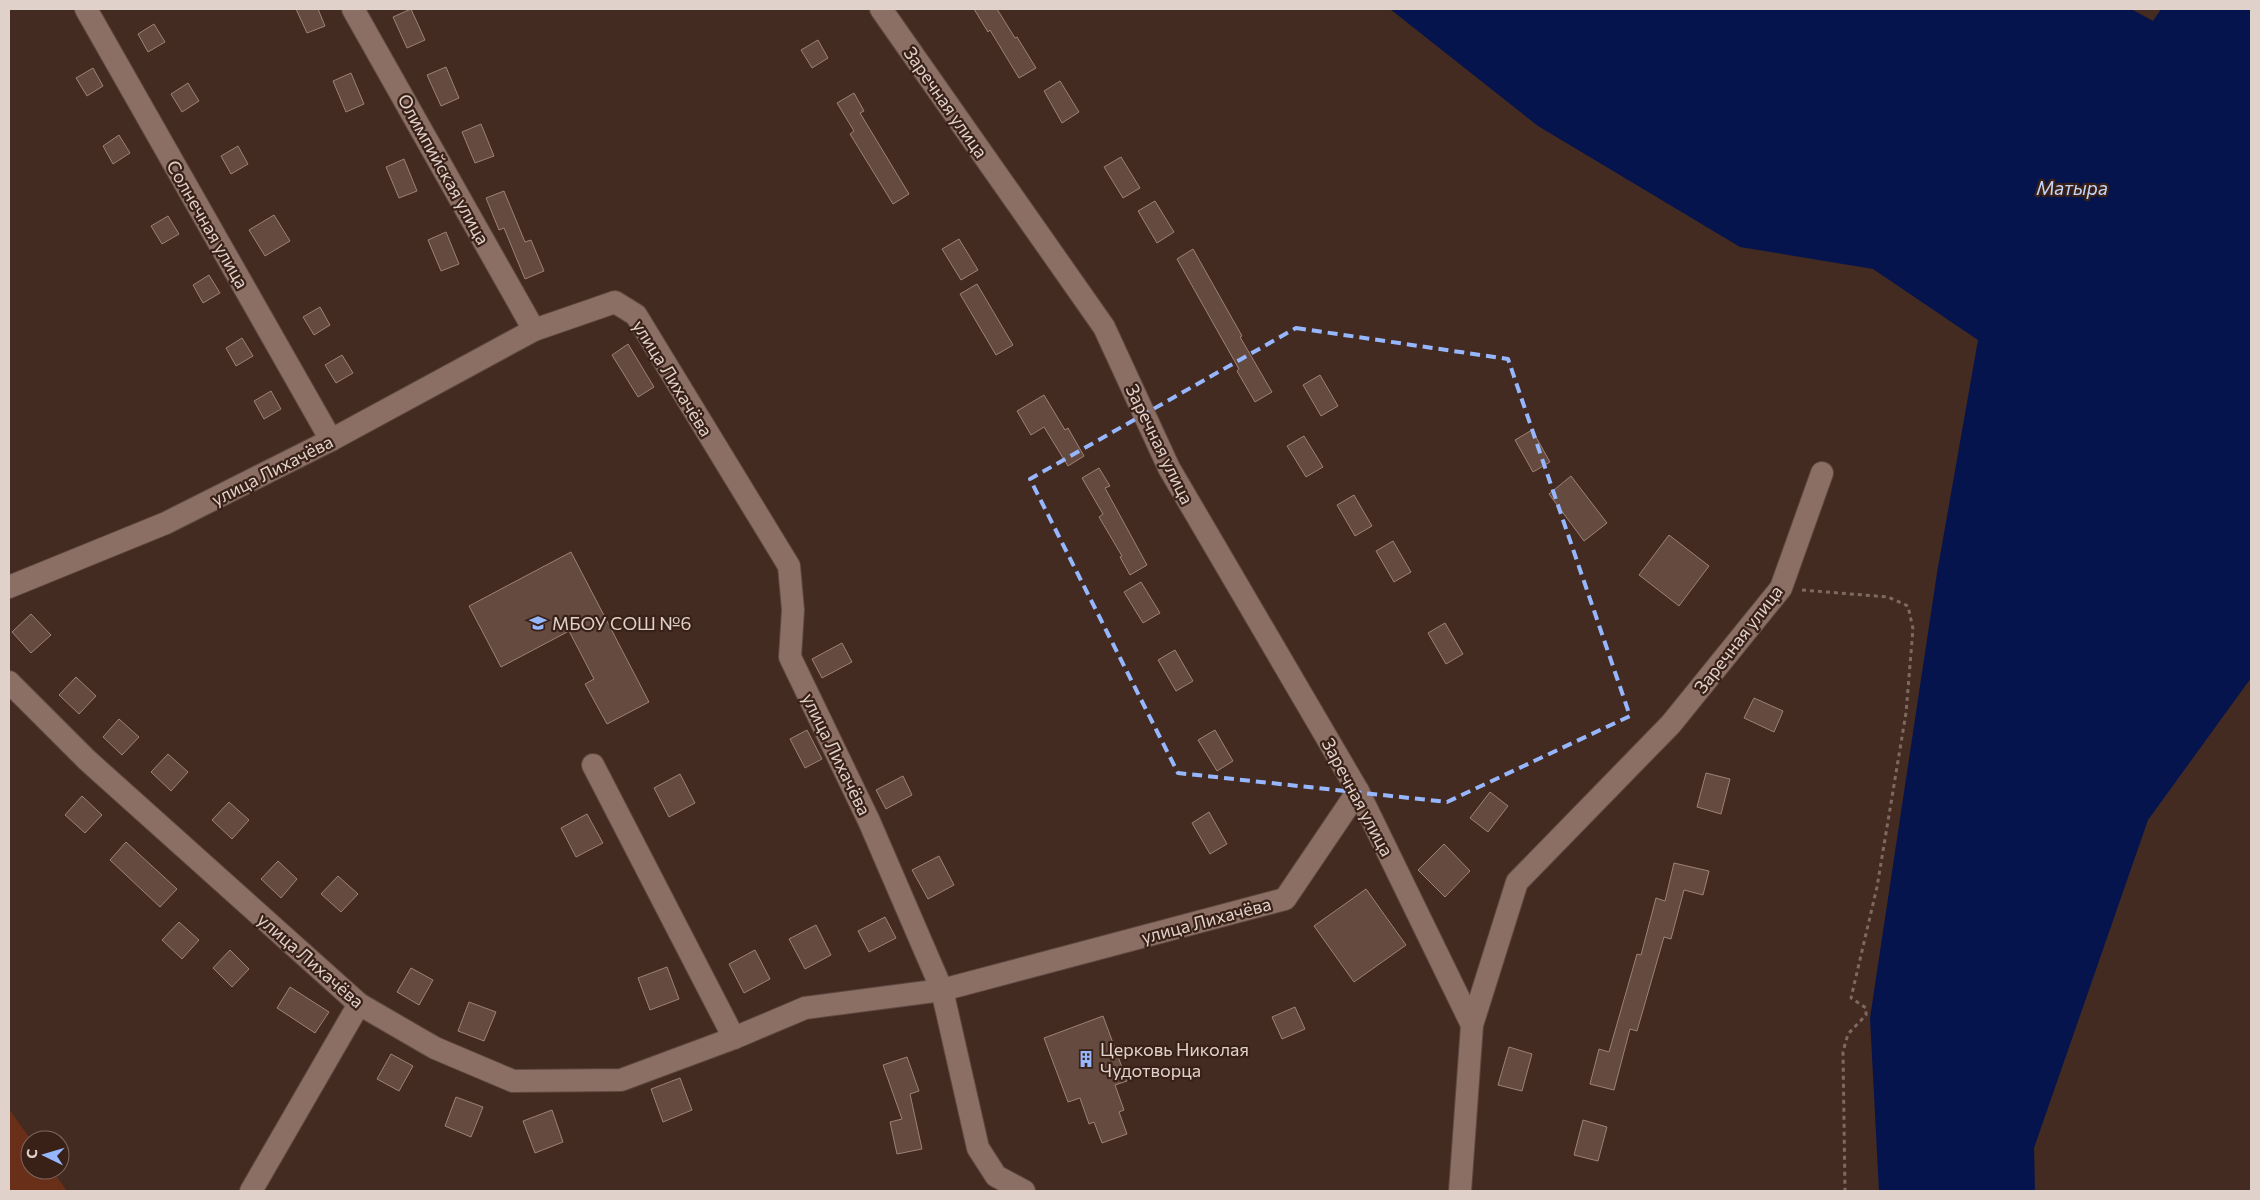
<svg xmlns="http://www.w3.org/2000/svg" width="2260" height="1200" viewBox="0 0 2260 1200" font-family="Commissioner,sans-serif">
  <rect width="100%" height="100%" fill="#432b22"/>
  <polygon fill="#6a2f18" points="9,1109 31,1140 30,1170 52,1170 67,1191 9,1191"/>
  <polygon fill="#05144d" points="1390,9 2131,9 2153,21 2161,9 2251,9 2251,678 2148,820 2034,1148 2035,1191 1879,1191 1870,1018 1937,573 1978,340 1873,269 1740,247 1538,126"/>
  <g fill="#654a40" stroke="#9f8176">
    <polygon points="296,9 318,9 325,26 307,33"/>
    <polygon points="411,9 425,40 407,48 393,17"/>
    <polygon points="974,9 997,9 1015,38 1017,37 1036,68 1019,78 990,30 988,32"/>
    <polygon points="154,24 165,42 148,52 138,34"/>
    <polygon points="818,40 828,58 812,68 801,50"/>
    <polygon points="446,67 459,98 441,106 427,75"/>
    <polygon points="93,68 103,86 87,96 76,78"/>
    <polygon points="351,73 364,104 346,112 333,81"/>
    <polygon points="1060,81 1079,112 1062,123 1044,91"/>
    <polygon points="188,83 199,101 182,112 171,94"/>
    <polygon points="854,93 864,111 860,113 909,194 893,204 850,134 854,131 837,103"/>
    <polygon points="481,124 494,156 475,163 462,132"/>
    <polygon points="119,135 130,153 113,164 103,146"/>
    <polygon points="238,146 248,164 231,174 221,156"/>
    <polygon points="1121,157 1140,188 1123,198 1104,167"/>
    <polygon points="404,159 417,191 399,198 386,167"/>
    <polygon points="504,191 525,242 531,240 544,271 525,279 504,228 499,230 486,198"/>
    <polygon points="1155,201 1174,232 1157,243 1138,211"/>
    <polygon points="274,215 290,241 265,256 249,230"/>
    <polygon points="168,216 179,234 162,244 151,226"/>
    <polygon points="446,232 459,264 441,271 428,240"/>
    <polygon points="959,239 978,270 961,280 942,249"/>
    <polygon points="1193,249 1242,336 1240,337 1272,392 1255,402 1237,371 1239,369 1177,259"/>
    <polygon points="209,275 220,293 203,303 193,285"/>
    <polygon points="977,284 1013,345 996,355 960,294"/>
    <polygon points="320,307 330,325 314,335 303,317"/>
    <polygon points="242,338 253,356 236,366 226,348"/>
    <polygon points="628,344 654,387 638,397 612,355"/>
    <polygon points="342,355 353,373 336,383 325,365"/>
    <polygon points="1320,375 1338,406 1321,416 1303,385"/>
    <polygon points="271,391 281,409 264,419 254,401"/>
    <polygon points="1044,395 1065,430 1068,428 1084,456 1068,466 1044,427 1031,435 1017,411"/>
    <polygon points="1532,430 1550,462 1533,472 1515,440"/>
    <polygon points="1304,436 1323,467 1306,477 1287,446"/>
    <polygon points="1099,468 1110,486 1105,488 1147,565 1130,575 1120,557 1122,556 1099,517 1103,514 1082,478"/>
    <polygon points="1571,476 1607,523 1584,541 1549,494"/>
    <polygon points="1354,495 1372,526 1355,536 1337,505"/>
    <polygon points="1669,535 1709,566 1679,606 1639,575"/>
    <polygon points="1393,541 1411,572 1394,582 1376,551"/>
    <polygon points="571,552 649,702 607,724 585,684 594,679 569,631 501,667 469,606"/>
    <polygon points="1141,582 1160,613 1143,623 1124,592"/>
    <polygon points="31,614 51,635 31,653 12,632"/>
    <polygon points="1445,623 1463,654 1446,664 1428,633"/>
    <polygon points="842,643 852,662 822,678 812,659"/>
    <polygon points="1175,650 1193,681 1176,691 1158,660"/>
    <polygon points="76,677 96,696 79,714 59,695"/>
    <polygon points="1754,698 1783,711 1774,732 1744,718"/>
    <polygon points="119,719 139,737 122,755 103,737"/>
    <polygon points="807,730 822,759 805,768 790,739"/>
    <polygon points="1215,730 1233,761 1217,771 1198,740"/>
    <polygon points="168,754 188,772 171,791 151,772"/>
    <polygon points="1706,773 1730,779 1721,814 1697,807"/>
    <polygon points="680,774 695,803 669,817 654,788"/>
    <polygon points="903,776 912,795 886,809 876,790"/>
    <polygon points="1490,792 1508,806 1488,832 1470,818"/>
    <polygon points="82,796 102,815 85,833 65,815"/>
    <polygon points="229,802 249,820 232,839 212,820"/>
    <polygon points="1209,812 1227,844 1210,854 1192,823"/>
    <polygon points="587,814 603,843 576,857 561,828"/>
    <polygon points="126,842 177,889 160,907 110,860"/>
    <polygon points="1444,844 1470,871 1445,897 1418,870"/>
    <polygon points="939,856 954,885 928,899 912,870"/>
    <polygon points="278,861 297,879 281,898 261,879"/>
    <polygon points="1674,863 1709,871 1703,895 1684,890 1671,939 1664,937 1637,1031 1630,1029 1614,1090 1590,1084 1599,1049 1609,1052 1637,954 1641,955 1656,898 1665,901"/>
    <polygon points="338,876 358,894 341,912 321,894"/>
    <polygon points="1366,889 1406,945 1354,982 1314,926"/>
    <polygon points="885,917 896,938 869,952 858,931"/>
    <polygon points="179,922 199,940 182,959 162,940"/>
    <polygon points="816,925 831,955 805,969 789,939"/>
    <polygon points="230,950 249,969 232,987 213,968"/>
    <polygon points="755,950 770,979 744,993 729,964"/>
    <polygon points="667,967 679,999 650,1010 638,978"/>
    <polygon points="411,968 433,980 419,1005 397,992"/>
    <polygon points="290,987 329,1012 315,1033 277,1008"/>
    <polygon points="469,1002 496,1012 484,1041 458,1031"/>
    <polygon points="1295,1007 1305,1029 1282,1039 1272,1017"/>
    <polygon points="1103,1016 1127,1081 1115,1085 1124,1110 1119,1112 1127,1134 1102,1143 1094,1122 1089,1124 1080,1098 1068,1102 1044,1038"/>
    <polygon points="1509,1047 1532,1054 1522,1091 1498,1085"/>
    <polygon points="391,1054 413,1066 399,1091 377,1079"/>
    <polygon points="907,1057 919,1091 910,1094 922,1149 897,1154 890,1122 902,1119 883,1065"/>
    <polygon points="680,1078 692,1110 663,1122 651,1089"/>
    <polygon points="456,1097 483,1107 471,1137 445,1126"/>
    <polygon points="552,1110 563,1142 535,1153 523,1121"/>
    <polygon points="1583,1120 1607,1127 1598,1161 1574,1155"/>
  </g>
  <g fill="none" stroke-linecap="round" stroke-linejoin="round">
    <g stroke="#5d4840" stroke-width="24">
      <g id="street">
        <polyline points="86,9 331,440"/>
        <polyline points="353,9 534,330"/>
        <polyline points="881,9 1104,327 1169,468 1358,791 1472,1025"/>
        <polyline points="9,587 166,523 331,440 534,330 615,302 636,315 789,566 793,610 790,657 869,821 942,990 978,1148 996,1176 1024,1191"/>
        <polyline points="9,682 87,760 359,1004 435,1048 513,1081 621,1080 734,1038 805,1008 942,990 1285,899 1358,791"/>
        <polyline points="593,765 734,1038"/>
        <polyline points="251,1191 359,1004"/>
        <polyline points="1460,1191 1472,1025 1517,882 1671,724 1781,588 1822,473"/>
      </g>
    </g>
    <polyline stroke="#7e6961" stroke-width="3" stroke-dasharray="4 4" stroke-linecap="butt" points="1802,590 1888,597 1908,606 1913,629 1906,713 1877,887 1851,998 1866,1008 1866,1015 1848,1034 1843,1052 1845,1191"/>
    <use href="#street" stroke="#8b6e64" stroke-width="22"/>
  </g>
  <path fill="none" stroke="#96b6fd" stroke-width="4" stroke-dasharray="10 6" stroke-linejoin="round" d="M1296 328 1508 359 1630 716 1447 802 1178 773 1030 479Z"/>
  <defs>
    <g id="school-bare" transform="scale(1.35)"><path d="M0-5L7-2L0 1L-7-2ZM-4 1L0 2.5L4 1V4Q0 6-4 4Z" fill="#96b6fd" stroke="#392118" stroke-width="2.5" paint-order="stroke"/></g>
    <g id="building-bare" transform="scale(1.35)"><path d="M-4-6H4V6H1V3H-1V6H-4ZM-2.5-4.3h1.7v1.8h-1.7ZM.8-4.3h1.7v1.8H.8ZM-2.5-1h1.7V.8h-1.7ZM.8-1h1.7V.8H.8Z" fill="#96b6fd" stroke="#392118" stroke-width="2.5" paint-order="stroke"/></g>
  </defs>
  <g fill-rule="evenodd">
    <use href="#school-bare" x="538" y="623"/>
    <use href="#building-bare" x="1086" y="1059"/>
  </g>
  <g text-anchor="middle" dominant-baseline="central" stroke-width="4.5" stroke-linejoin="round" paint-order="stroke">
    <g font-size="18" fill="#e1d1cb" stroke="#392118">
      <text transform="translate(946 102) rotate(55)">Заречная улица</text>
      <text transform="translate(444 169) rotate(61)">Олимпийская улица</text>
      <text transform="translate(208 224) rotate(60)">Солнечная улица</text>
      <text transform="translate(673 378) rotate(58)">улица Лихачёва</text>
      <text transform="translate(1160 444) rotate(64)">Заречная улица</text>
      <text transform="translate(272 470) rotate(-27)">улица Лихачёва</text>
      <text transform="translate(1738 639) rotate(-52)">Заречная улица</text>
      <text transform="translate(837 754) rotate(64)">улица Лихачёва</text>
      <text transform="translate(1358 797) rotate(62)">Заречная улица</text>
      <text transform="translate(1206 920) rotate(-15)">улица Лихачёва</text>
      <text transform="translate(311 960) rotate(41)">улица Лихачёва</text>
    </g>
    <g font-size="18" fill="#e1d1cb" stroke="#392118" text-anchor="start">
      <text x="552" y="623">МБОУ СОШ №6</text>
      <text x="1100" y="1049">Церковь Николая<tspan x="1100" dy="21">Чудотворца</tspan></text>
    </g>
    <g font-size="19" font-style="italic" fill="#c5d6fb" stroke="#392118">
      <text x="2072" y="187">Матыра</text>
    </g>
  </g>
  <rect width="2260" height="1200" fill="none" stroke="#e1d1cb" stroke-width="20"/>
  <g transform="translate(45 1155) rotate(275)"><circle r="24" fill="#392118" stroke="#7c6760"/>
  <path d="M0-4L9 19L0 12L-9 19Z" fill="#96b6fd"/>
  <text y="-8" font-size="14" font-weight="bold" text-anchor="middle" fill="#e1d1cb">С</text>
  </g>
</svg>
